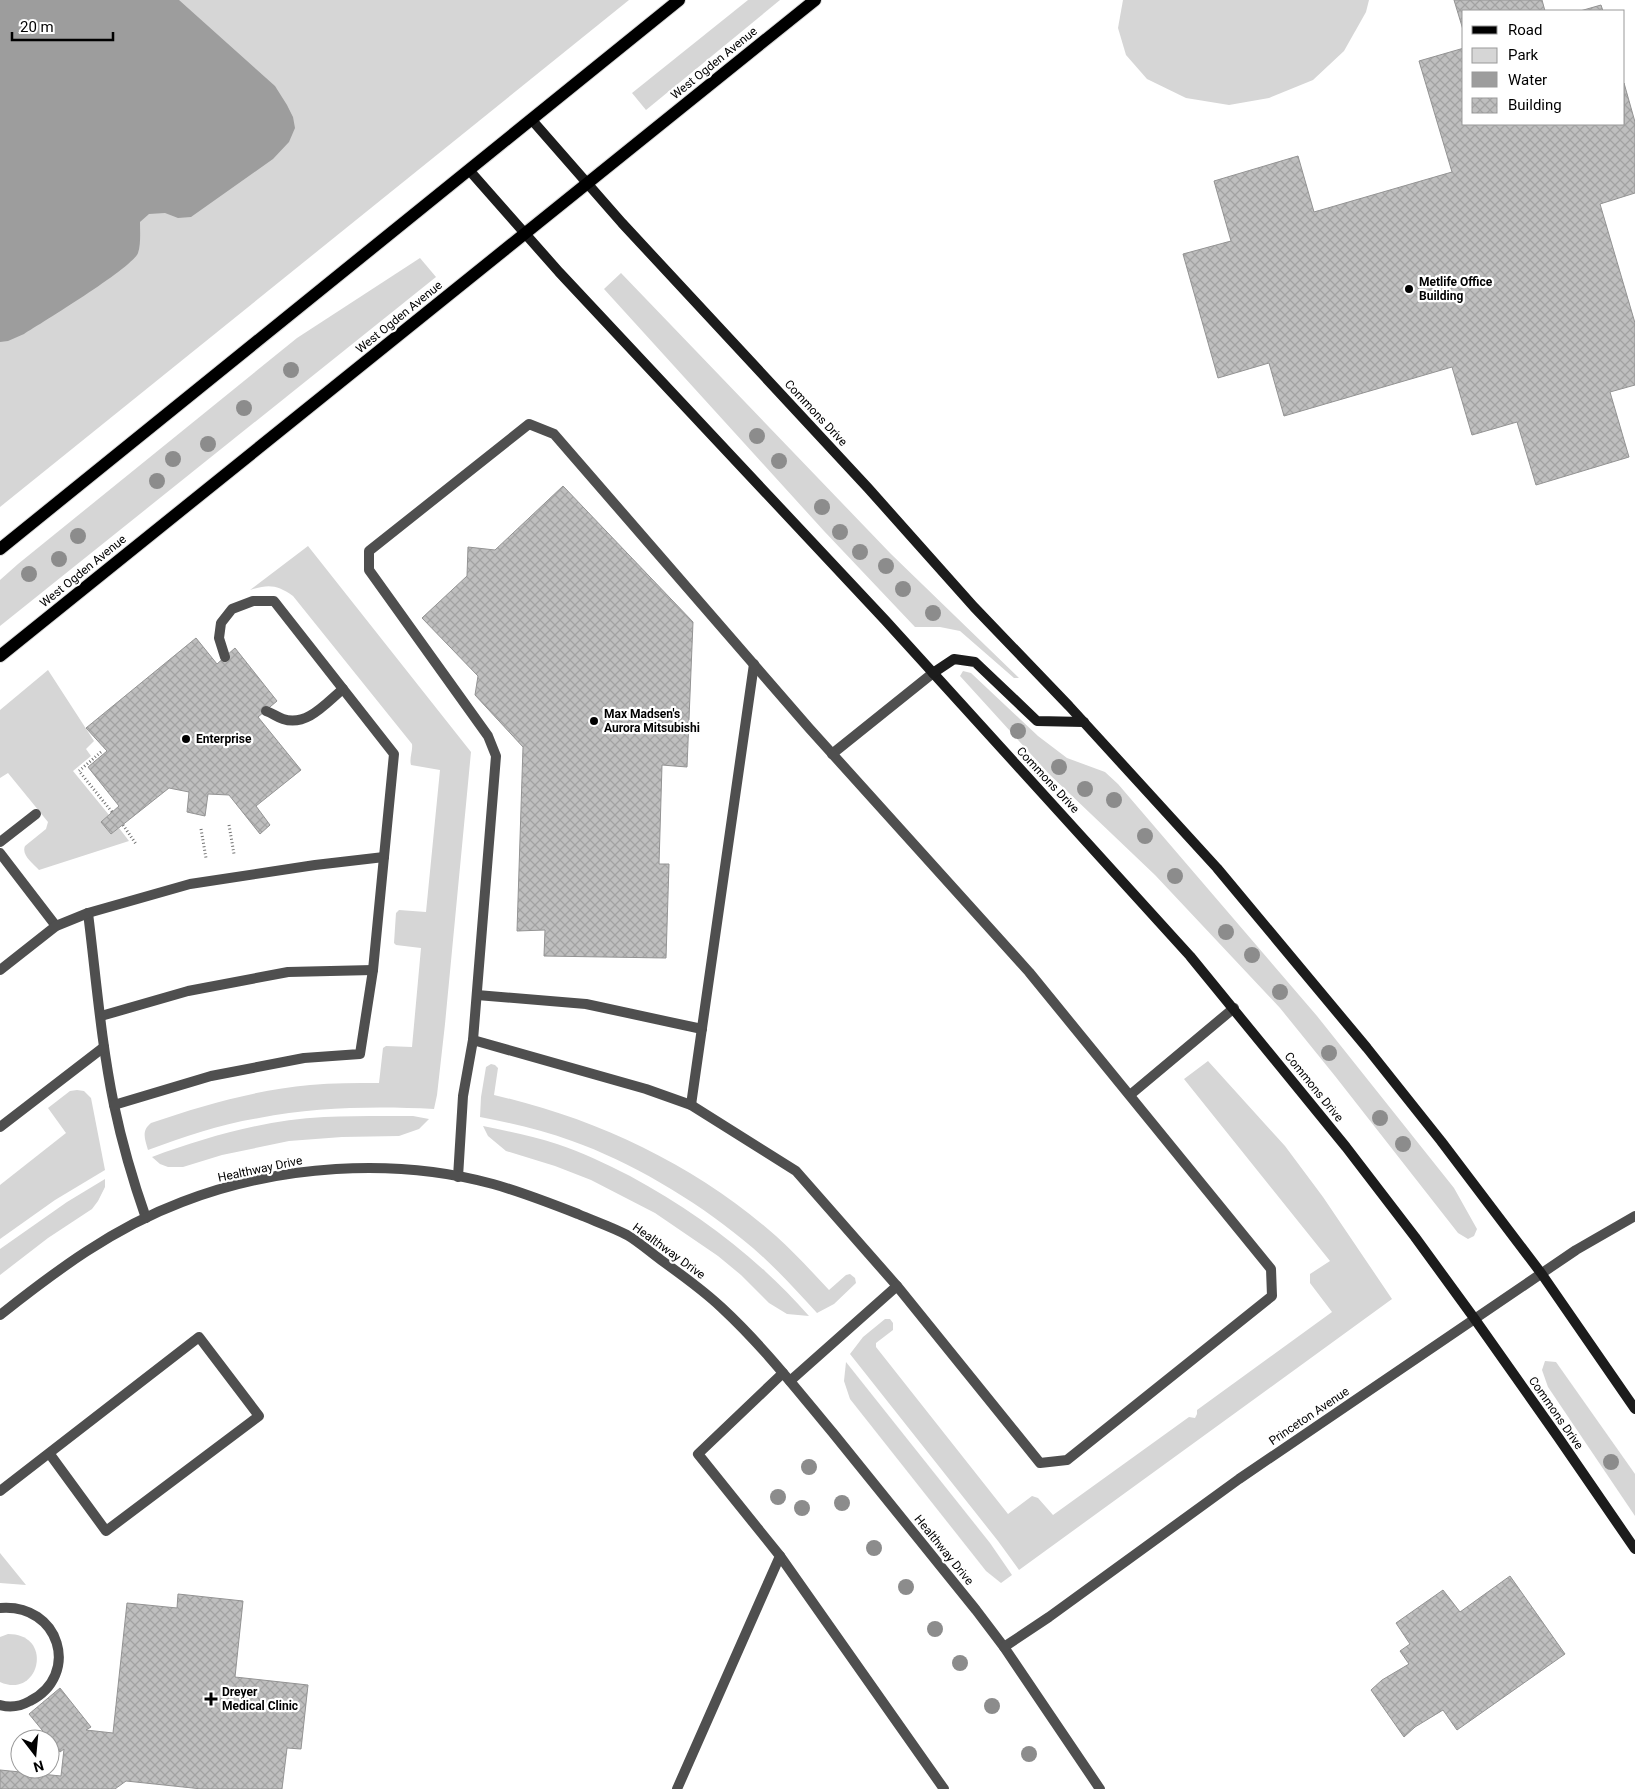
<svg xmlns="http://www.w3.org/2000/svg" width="1635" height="1789" viewBox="0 0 1635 1789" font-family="Roboto,sans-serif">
  <defs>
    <pattern id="building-cross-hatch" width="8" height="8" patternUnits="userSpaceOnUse" patternTransform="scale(1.25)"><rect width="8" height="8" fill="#bfbfbf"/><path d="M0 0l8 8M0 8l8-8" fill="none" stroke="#a2a2a2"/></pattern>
  </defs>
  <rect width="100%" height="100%" fill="#fff"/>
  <g fill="#d6d6d6">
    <polygon points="0,0 629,0 0,507"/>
    <polygon points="748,0 780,0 646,110 632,93"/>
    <polygon points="1123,0 1369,0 1366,12 1344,51 1313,80 1269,98 1229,105 1186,98 1147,79 1126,55 1118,28"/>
    <polygon points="420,258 436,277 0,626 0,580 18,564 297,338"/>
    <polygon points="621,273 891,554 1019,678 1014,678 960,631 940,627 915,627 824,531 604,289"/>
    <path d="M308 546 471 752 445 1024 437 1095 434 1109C376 1106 316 1107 259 1118 221 1124 184 1137 148 1150 145 1139 141 1131 151 1123 203 1105 256 1090 310 1085 333 1083 356 1083 379 1083L383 1048 386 1046 412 1047 421 948 396 945 394 943 396 913 399 910 426 912 440 770 411 765C409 758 413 751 412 744L293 596C277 585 269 584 250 590Z"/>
    <path d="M48 670 94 741 86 749 91 756 73 771 109 815 101 822 111 834 119 828 129 841 39 870C33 863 21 855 25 846L46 829 48 822 8 773 0 778V710Z"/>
    <polygon points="963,671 971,673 1038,736 1067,758 1105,772 1118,784 1317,1016 1454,1188 1477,1229 1474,1236 1468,1239 1458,1233 1335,1076 1280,1008 1155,875 1049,774 960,676"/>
    <polygon points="1208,1061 1285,1146 1323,1197 1392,1299 1019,1570 998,1541 850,1354 863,1337 885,1319 890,1319 893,1323 893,1330 876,1343 876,1347 1008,1514 1032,1496 1038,1498 1053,1515 1189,1417 1195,1418 1197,1414 1197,1410 1332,1312 1310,1283 1310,1274 1330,1261 1184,1079"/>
    <path d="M491 1064 495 1065 498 1068 494 1095C598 1119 695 1165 776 1236 795 1253 812 1272 829 1290L846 1275 850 1274 855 1278 856 1283 834 1304 817 1313C793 1287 770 1261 742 1239 695 1200 629 1161 572 1141 542 1130 511 1123 480 1117L481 1097 486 1067Z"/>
    <polygon points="77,1090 84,1091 91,1098 105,1170 55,1200 0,1239 0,1185 66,1133 48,1108 70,1091"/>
    <path d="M385 1116H413L429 1119 419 1129 399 1136 342 1137 289 1141 222 1155 183 1167H168L160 1164 152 1157C206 1137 265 1120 324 1117 344 1116 365 1116 385 1116Z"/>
    <path d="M483 1126C507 1131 533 1136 557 1144 582 1152 606 1164 630 1176 698 1213 758 1258 809 1316L787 1314 769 1303 741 1275 718 1256 655 1213 591 1180 555 1166 506 1151 488 1136Z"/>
    <polygon points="105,1179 105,1187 98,1201 92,1209 48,1238 0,1275 0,1249 67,1202"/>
    <polygon points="1545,1361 1556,1362 1635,1474 1635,1516 1548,1387 1542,1370"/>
    <polygon points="846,1362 990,1543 1012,1575 1001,1583 986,1571 850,1399 844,1381"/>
    <polygon points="0,1553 26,1585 0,1583"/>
    <path d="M8 1634C55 1634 39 1700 0 1682V1637Z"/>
  </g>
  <path fill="#9d9d9d" d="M0 0H179L275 86 287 105 293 117 295 128 289 142 273 159 191 217 178 218 165 213 149 214 140 222C140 232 141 244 138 253 132 268 43 322 24 334L8 341 0 342Z"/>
  <g fill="url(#building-cross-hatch)" stroke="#939393">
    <polygon points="1454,0 1542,0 1545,11 1464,11 1464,33"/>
    <polygon points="1601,5 1603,11 1580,11"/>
    <polygon points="1464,48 1464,124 1624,124 1624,83 1635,122 1635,193 1600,204 1635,323 1635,385 1610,392 1629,457 1536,485 1517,422 1472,435 1452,367 1284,416 1269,363 1218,378 1183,254 1231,241 1214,181 1298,156 1314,212 1452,172 1419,61"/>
    <polygon points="563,486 693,622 687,767 662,765 659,864 669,864 666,958 544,956 545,930 517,931 523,747 475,695 478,676 422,618 467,576 468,547 495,550"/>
    <polygon points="196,638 217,664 235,648 277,701 258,717 301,770 256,806 270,825 260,834 229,795 208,794 205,816 187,812 189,792 169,788 111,834 101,822 119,806 88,767 107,751 86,728"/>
    <polygon points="1510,1576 1565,1654 1457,1730 1443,1710 1415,1727 1404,1737 1371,1690 1382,1680 1409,1664 1400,1651 1410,1644 1396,1623 1443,1590 1460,1612"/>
    <polygon points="178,1594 243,1601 235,1677 308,1685 301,1749 287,1748 282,1789 202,1789 126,1781 115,1789 0,1789 0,1770 61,1776 64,1749 60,1752 29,1714 60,1688 91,1727 86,1730 113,1733 127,1603 177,1608"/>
  </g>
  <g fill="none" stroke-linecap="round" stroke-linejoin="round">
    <g stroke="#dbdbdb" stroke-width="14">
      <g id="primary">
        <polyline points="0,549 679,0"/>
        <polyline points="0,656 815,0"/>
      </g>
    </g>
    <g stroke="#717171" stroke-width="3" stroke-dasharray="1 2.5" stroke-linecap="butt">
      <polyline points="101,752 79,771 112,812"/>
      <polyline points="123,825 136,844"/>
      <polyline points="229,825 234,854"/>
      <polyline points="201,829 206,858"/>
    </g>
    <g stroke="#4f4f4f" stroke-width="10">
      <path d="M266 711C272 713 277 717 283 719 307 727 326 703 343 689"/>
      <polyline points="832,754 933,673"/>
      <polyline points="0,842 36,814"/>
      <polyline points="0,853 56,926"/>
      <path d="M88 913C96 977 101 1042 114 1105 122 1143 133 1181 146 1218"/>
      <polyline points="0,970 56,926 88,913 190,884 315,865 384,857"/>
      <polyline points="477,995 586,1004 702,1029"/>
      <polyline points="101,1016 188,991 288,972 373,970"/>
      <polyline points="473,1040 646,1089 691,1105 796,1171 897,1286"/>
      <polyline points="1130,1095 1234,1008"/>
      <polyline points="114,1105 211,1076 304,1058 360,1054 373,970 394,754 274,601 253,601 232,609 221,623 219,638 225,657"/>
      <polyline points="691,1105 754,664"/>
      <polyline points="0,1127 104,1047"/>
      <polyline points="458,1177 463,1096 473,1040 496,756 488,736 369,570 369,551 529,424 554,434 809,728 1029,972 1271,1269 1272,1296 1067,1460 1040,1463 897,1286 790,1381"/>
      <polyline points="0,1491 199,1337 259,1416 106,1531 49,1453"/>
      <polyline points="780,1556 944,1789"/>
      <path d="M0 1608C60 1603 81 1675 30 1701 21 1706 10 1708 0 1705"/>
      <polyline points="677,1789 780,1556 698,1454 783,1373"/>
    </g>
    <g stroke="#4f4f4f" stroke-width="10">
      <path d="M0 1315C57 1270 113 1228 182 1202 277 1165 394 1157 493 1184 522 1192 550 1203 578 1214 594 1221 612 1227 627 1235 639 1242 650 1252 661 1260 682 1275 703 1290 722 1308 763 1346 797 1390 833 1433 881 1492 929 1551 976 1610L1004 1647 1100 1789"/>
      <polyline points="1004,1647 1049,1617 1239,1479 1576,1250 1635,1216"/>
    </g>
    <g stroke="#1c1c1c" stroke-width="10">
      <polyline points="531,119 622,223 868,488 974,607 1069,706 1217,868 1367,1048 1441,1141 1541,1273 1635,1409"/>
      <polyline points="469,170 559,272 885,620 1190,956 1346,1147 1415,1237 1474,1318 1558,1437 1635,1549"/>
      <polyline points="933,673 954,659 975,662 1037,721 1084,722"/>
    </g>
    <use href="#primary" stroke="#000" stroke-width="12"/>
  </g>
  <g fill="#8c8c8c">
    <circle cx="291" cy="370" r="8"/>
    <circle cx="244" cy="408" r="8"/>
    <circle cx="757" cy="436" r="8"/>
    <circle cx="208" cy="444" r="8"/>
    <circle cx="173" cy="459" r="8"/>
    <circle cx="779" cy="461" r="8"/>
    <circle cx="157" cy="481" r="8"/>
    <circle cx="822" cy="507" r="8"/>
    <circle cx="840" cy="532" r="8"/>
    <circle cx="78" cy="536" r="8"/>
    <circle cx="860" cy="552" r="8"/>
    <circle cx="59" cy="559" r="8"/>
    <circle cx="886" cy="566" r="8"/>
    <circle cx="29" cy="574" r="8"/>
    <circle cx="903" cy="589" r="8"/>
    <circle cx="933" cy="613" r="8"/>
    <circle cx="1018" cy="731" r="8"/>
    <circle cx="1059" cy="767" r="8"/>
    <circle cx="1085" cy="789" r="8"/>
    <circle cx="1114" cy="800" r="8"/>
    <circle cx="1145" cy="836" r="8"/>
    <circle cx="1175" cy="876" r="8"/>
    <circle cx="1226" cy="932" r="8"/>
    <circle cx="1252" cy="955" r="8"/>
    <circle cx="1280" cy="992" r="8"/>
    <circle cx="1329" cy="1053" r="8"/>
    <circle cx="1380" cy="1118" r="8"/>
    <circle cx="1403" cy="1144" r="8"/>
    <circle cx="1611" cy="1462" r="8"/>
    <circle cx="809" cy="1467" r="8"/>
    <circle cx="778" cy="1497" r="8"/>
    <circle cx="842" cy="1503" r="8"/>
    <circle cx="802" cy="1508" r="8"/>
    <circle cx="874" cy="1548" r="8"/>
    <circle cx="906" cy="1587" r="8"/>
    <circle cx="935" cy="1629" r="8"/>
    <circle cx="960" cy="1663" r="8"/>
    <circle cx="992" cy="1706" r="8"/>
    <circle cx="1029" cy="1754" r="8"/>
  </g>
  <g fill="#000" stroke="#fff" stroke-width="2">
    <circle cx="1409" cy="289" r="5"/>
    <circle cx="594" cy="721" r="5"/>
    <circle cx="186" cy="739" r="5"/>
    <path d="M208.5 1691.5h5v5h5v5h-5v5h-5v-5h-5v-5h5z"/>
  </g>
  <g text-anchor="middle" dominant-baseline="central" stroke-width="4.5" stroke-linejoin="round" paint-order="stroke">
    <g font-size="12" fill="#000" stroke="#fff">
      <text transform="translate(714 63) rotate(-39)">West Ogden Avenue</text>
      <text transform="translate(399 317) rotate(-39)">West Ogden Avenue</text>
      <text transform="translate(816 413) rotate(47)">Commons Drive</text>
      <text transform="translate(83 571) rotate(-39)">West Ogden Avenue</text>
      <text transform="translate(1048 780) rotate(47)">Commons Drive</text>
      <text transform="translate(1314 1087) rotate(51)">Commons Drive</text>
      <text transform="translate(260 1169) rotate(-12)">Healthway Drive</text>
      <text transform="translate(669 1251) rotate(36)">Healthway Drive</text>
      <text transform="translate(1556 1413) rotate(55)">Commons Drive</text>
      <text transform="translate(1309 1416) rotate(-34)">Princeton Avenue</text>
      <text transform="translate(944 1550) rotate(51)">Healthway Drive</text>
    </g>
    <g font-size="12" font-weight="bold" fill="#000" stroke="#fff" text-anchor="start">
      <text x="1419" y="282">Metlife Office<tspan x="1419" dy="14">Building</tspan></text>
      <text x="604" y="714">Max Madsen's<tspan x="604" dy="14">Aurora Mitsubishi</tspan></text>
      <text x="196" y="739">Enterprise</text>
      <text x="222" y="1692">Dreyer<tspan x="222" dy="14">Medical Clinic</tspan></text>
    </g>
  </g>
  <rect x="1462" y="10" width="162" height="115" fill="#ffffff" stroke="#999999"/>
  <rect x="1472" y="26" width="25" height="8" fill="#000000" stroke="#999999"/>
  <text x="1508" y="35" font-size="15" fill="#000000">Road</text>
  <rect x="1472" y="48" width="25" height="15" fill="#d6d6d6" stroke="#999999"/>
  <text x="1508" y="60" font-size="15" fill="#000000">Park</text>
  <rect x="1472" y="72" width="25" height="15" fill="#9d9d9d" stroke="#999999"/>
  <text x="1508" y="85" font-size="15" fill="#000000">Water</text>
  <rect x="1472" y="98" width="25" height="15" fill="url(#building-cross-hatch)" stroke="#999999"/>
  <text x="1508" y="110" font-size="15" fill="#000000">Building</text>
  <g transform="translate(35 1754) rotate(164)"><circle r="24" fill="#ffffff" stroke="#999999"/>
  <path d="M0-4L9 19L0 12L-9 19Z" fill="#000000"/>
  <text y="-8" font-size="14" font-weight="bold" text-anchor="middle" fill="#000000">N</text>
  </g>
  <path d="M12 32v8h101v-8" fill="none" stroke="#000000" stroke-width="2.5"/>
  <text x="20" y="32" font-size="15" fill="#000000" stroke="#ffffff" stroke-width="4" paint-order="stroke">20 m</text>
</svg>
